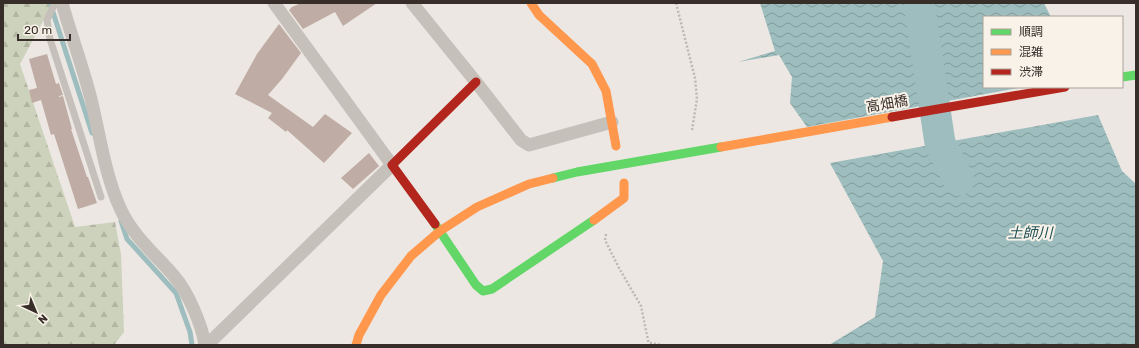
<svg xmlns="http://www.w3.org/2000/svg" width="1139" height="348" viewBox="0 0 1139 348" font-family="Rubik,'Noto Sans JP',sans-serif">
  <defs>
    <pattern id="forest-firs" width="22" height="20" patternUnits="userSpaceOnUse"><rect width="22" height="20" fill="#cdd2bc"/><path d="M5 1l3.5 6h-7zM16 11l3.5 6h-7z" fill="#b1b5a2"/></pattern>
    <pattern id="water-waves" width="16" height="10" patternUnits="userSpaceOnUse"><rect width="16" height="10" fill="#9ebdbe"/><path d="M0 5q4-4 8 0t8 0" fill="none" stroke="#829a9a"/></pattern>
  </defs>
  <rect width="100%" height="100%" fill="#ece7e2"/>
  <polygon fill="url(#forest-firs)" points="3,3 53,3 20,64 75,227 115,222 121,254 124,332 114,345 3,345"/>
  <g fill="url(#water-waves)">
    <polygon points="760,3 1044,3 1051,17 984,17 984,87 1024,87 807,127 790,103 792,77 779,55 738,62 775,51"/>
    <polygon points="1098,115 1122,171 1136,184 1136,345 829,345 875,317 883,261 830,163"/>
  </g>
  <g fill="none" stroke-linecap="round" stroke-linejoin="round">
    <g stroke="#9ebdbe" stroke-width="5">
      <polyline points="50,3 92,133"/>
      <polyline points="121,221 127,239 176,293 190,332 192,345"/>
    </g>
    <polyline stroke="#9ebdbe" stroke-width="31" points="919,3 940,143 959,180"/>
  </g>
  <g fill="#bfaca4">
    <polygon points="301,3 377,3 343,26 335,12 303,29 289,10 292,7"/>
    <polygon points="279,24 301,53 282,79 268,95 313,127 325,114 352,133 324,163 287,130 286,132 268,118 272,113 235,94 257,54"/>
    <polygon points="47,54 56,84 59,83 63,95 59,96 59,97 63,96 72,129 71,129 87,177 88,177 97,203 78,209 54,134 51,135 41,100 32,103 29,90 37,88 29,59"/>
    <polygon points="369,153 379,166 353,189 341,178"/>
  </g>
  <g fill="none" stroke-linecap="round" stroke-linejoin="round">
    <g stroke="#beb8b3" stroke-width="2.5" stroke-dasharray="2 2" stroke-linecap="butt">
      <polyline points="676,3 695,78 697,99 692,130"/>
      <polyline points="606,234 605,240 619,268 641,306 649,345"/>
      <polyline points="650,343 662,345"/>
    </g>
    <polyline stroke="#c6c0ba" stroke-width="7" points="55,3 47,20 50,39 101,197"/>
    <g stroke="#c6c0ba" stroke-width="13">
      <path d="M62 3C71 35 83 67 91 99 100 136 105 176 121 210 133 236 156 255 174 276 188 292 202 325 205 345"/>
      <polyline points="412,3 476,82 521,140 529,145 612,122"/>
      <polyline points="207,345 392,165 274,3"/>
    </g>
    <g stroke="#63d668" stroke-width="9">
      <polyline points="1122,77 1136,75"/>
      <polyline points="553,178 577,172 721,147"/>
      <polyline points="435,224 476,285 483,291 492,289 594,220"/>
    </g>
    <g stroke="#ff974d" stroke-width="9">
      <polyline points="531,3 539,15 592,64 606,91 616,146"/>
      <polyline points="721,147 892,117"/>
      <polyline points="594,220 624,198 624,183"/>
      <polyline points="356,345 359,335 381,295 411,256 440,231 477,207 529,184 553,178"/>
    </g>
    <g stroke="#b3261e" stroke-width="9">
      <polyline points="892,117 1065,87"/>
      <polyline points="435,224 392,165 476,82"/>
    </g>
  </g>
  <g text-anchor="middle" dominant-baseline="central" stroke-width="4" stroke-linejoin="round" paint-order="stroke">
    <g font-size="14" fill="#372d29" stroke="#f9f2e9">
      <text transform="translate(887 104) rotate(-10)">高畑橋</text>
    </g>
    <g font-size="15" font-style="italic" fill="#1f5357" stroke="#f9f2e9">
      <text x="1030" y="233">土師川</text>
    </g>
  </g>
  <rect width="1139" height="348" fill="none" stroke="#372d29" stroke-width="8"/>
  <rect x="983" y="16" width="140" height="72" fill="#f9f2e9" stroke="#aba39c"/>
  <rect x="991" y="29" width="20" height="6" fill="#63d668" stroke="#aba39c"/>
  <text x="1019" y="36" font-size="12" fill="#372d29">順調</text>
  <rect x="991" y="49" width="20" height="6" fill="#ff974d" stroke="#aba39c"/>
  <text x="1019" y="56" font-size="12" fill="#372d29">混雑</text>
  <rect x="991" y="69" width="20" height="6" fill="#b3261e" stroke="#aba39c"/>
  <text x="1019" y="76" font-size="12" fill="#372d29">渋滞</text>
  <g transform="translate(36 312) rotate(136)" stroke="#f9f2e9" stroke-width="3" paint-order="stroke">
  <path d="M0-3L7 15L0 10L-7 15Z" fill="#372d29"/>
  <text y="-6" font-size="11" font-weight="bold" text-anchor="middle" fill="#372d29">N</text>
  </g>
  <path d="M18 34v6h52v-6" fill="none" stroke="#372d29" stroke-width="2"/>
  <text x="24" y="34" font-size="12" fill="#372d29" stroke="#f9f2e9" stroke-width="3" paint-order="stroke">20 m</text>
</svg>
